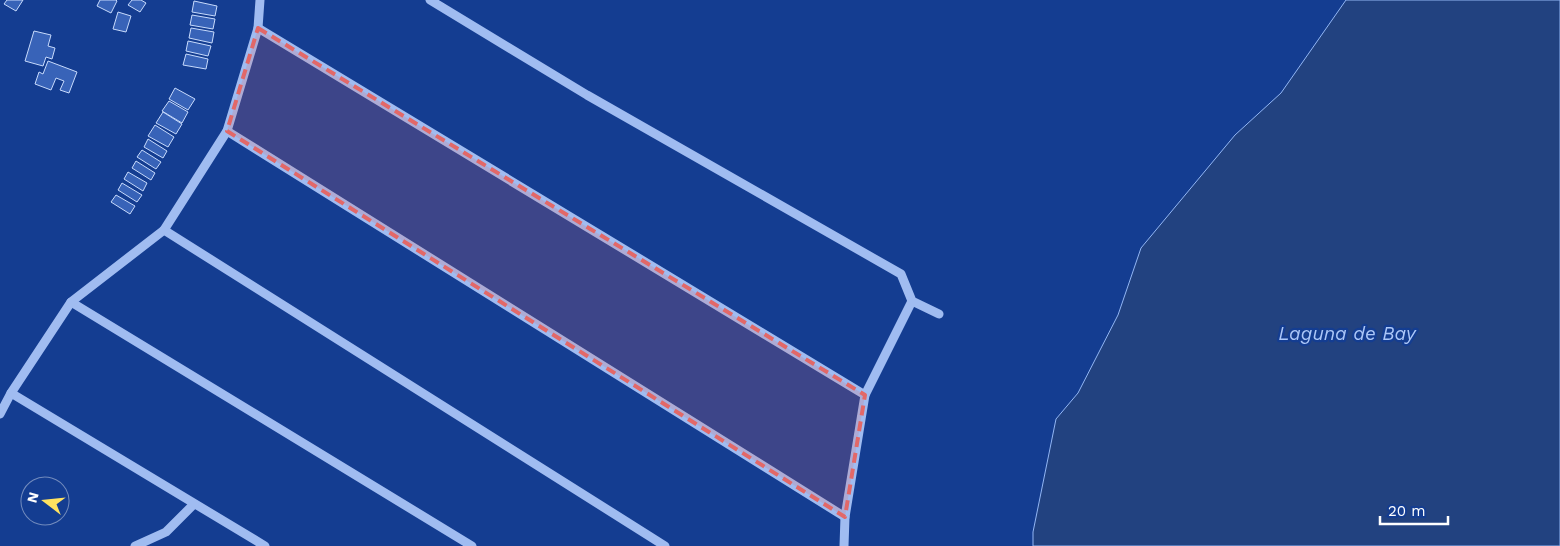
<svg xmlns="http://www.w3.org/2000/svg" width="1560" height="546" viewBox="0 0 1560 546" font-family="'Work Sans',sans-serif">
  <rect width="100%" height="100%" fill="#143d91"/>
  <polygon fill="#224280" stroke="#92b6f4" points="1346,0 1560,0 1560,546 1033,546 1033,532 1056,419 1078,393 1118,315 1141,248 1235,135 1281,93"/>
  <g fill="#3863b8" stroke="#c7dafc">
    <polygon points="7,0 23,0 16,11 4,4"/>
    <polygon points="100,0 116,0 117,1 111,13 97,6"/>
    <polygon points="132,0 141,0 146,3 140,12 128,5"/>
    <polygon points="194,1 217,6 215,16 192,12"/>
    <polygon points="118,12 131,16 126,32 113,29"/>
    <polygon points="192,15 215,19 213,29 190,25"/>
    <polygon points="191,28 214,32 212,43 189,38"/>
    <polygon points="34,31 51,35 48,46 55,48 52,59 46,57 43,66 25,61"/>
    <polygon points="188,41 211,46 208,56 186,51"/>
    <polygon points="186,54 208,59 206,69 183,65"/>
    <polygon points="48,61 77,72 69,93 60,90 64,81 56,78 51,90 35,84 39,72 43,74"/>
    <polygon points="175,88 195,99 188,110 169,99"/>
    <polygon points="169,101 188,112 182,123 162,111"/>
    <polygon points="163,112 182,124 176,134 156,123"/>
    <polygon points="155,125 174,137 168,147 148,136"/>
    <polygon points="148,139 167,151 163,158 144,147"/>
    <polygon points="142,150 161,162 156,169 137,157"/>
    <polygon points="136,161 155,173 151,180 132,168"/>
    <polygon points="128,172 147,183 143,191 124,179"/>
    <polygon points="122,183 142,195 137,202 118,190"/>
    <polygon points="116,195 135,206 130,214 111,202"/>
  </g>
  <g fill="none" stroke-linecap="round" stroke-linejoin="round">
    <g stroke="#a0bcf1" stroke-width="9">
      <polyline points="430,0 587,95 901,274 912,301 939,314"/>
      <polyline points="258,28 865,395"/>
      <polyline points="227,131 845,517"/>
      <polyline points="164,230 665,546"/>
      <polyline points="71,302 472,546"/>
      <polyline points="11,393 265,546"/>
      <polyline points="0,414 11,393 71,302 164,230 227,131 258,28 260,0"/>
      <polyline points="135,546 166,532 194,504"/>
      <polyline points="844,546 845,517 865,395 912,301"/>
    </g>
  </g>
  <path fill="#e26868" fill-opacity="0.2" stroke="#e26868" stroke-width="4" stroke-dasharray="10 6" stroke-linejoin="round" d="M258 28 865 395 845 517 227 131Z"/>
  <g text-anchor="middle" dominant-baseline="central" stroke-width="4.5" stroke-linejoin="round" paint-order="stroke">
    <g font-size="19" font-style="italic" fill="#acc7f8" stroke="#143d91">
      <text x="1347" y="333">Laguna de Bay</text>
    </g>
  </g>
  <g transform="translate(45 501) rotate(286)"><circle r="24" fill="#143d91" stroke="#728bbd"/>
  <path d="M0-4L9 19L0 12L-9 19Z" fill="#ffe260"/>
  <text y="-8" font-size="14" font-weight="bold" text-anchor="middle" fill="#ffffff">N</text>
  </g>
  <path d="M1380 516v8h68v-8" fill="none" stroke="#ffffff" stroke-width="2.5"/>
  <text x="1388" y="516" font-size="15" fill="#ffffff" stroke="#143d91" stroke-width="4" paint-order="stroke">20 m</text>
</svg>
